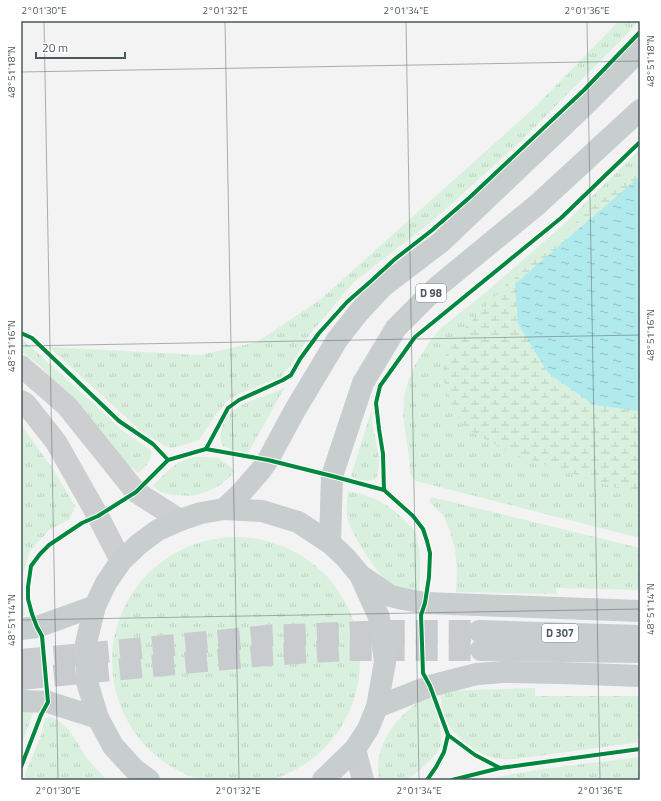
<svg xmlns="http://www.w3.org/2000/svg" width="661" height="801" viewBox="0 0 661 801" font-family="'Titillium Web',sans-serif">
  <defs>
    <pattern id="grass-tufts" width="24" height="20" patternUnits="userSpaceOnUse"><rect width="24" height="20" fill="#d9f0de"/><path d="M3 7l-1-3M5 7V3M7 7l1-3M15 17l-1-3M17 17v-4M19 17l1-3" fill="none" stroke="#bcd0c1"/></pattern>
    <pattern id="wetland-marsh" width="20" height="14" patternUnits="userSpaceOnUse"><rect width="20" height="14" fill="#d9f0de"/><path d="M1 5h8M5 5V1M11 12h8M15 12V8" fill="none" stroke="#bcd0c1"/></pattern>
    <pattern id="water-ripples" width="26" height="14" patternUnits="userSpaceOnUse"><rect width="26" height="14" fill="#b0eaec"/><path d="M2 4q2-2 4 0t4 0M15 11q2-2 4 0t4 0" fill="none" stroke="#91c1c2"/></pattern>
  </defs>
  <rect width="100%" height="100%" fill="#f3f3f3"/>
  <g fill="url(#grass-tufts)">
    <polygon points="619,21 639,21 625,36 521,141 436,218 354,282 310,334 294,361 281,377 238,394 227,401 215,416 199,440 181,446 171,448 165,446 140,430 49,347 200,355 257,342 321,299 534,108"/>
    <polygon points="640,149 640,538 416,481 412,477 410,473 410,463 403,416 404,397 408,382 416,363 430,341 441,328 486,292 562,226"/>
    <path d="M21 338 94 404 120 429 151 450C153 461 145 467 138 473L122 459 84 413 38 364 21 351Z"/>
    <path d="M285 387 248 453 239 452 223 446C219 437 220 435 223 425 231 401 265 399 285 387Z"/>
    <path d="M372 409V422L379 458V466L376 479C367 482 359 480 351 476Z"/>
    <polygon points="21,425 53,469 75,506 70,519 49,530 30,551 22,577 23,604 25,615 21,616"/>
    <path d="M200 457 218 458 230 466 234 471 228 479 217 487 203 493 191 496 173 495 160 492 153 486C163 475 174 463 188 459 192 457 196 457 200 457Z"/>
    <path d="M348 491C371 495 391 505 407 523 410 526 415 530 416 535 422 554 420 574 419 593 413 592 397 589 392 586 378 576 350 533 347 516 346 508 347 499 348 491Z"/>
    <polygon points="431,497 640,548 640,590 556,588 557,594 456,592 457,571 455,549 450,531 443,515 430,502"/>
    <circle cx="236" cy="661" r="124"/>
    <path d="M535 688V696H640V742L515 759C510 759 505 760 500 759 489 758 480 753 471 747 450 732 443 720 440 693L465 690Z"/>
    <path d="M427 696 431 698C436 709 444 735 440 747 437 755 428 762 422 768 417 772 410 779 404 780 396 781 387 780 379 780 373 743 398 715 427 696Z"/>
    <polygon points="35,708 21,746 21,709"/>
    <polygon points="49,717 58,720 69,730 89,761 107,780 24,780 26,772 41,735 45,718"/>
    <path d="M640 757V780H485C536 768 588 764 640 757Z"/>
  </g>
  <polygon fill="url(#wetland-marsh)" points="640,164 640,494 610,486 513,454 463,427 452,406 443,377 445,357 458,335 499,292"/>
  <polygon fill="url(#water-ripples)" points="640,176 640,411 594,405 548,373 518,324 515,284"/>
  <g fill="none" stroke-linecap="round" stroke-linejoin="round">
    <g stroke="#c9ccce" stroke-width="22" stroke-dasharray="22 11" stroke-linecap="butt">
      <polyline points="21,660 268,636 388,631 479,631"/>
      <polyline points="21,679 266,655 347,650 481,650"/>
    </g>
    <polyline stroke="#cbcecf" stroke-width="22" points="355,749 363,780"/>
    <g stroke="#ccced0" stroke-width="22">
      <polyline points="21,366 67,406 136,492 180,520"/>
      <polyline points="21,401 26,404 56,442 98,516 121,561"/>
    </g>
    <g stroke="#c8cdce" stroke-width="22">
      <polyline points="224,509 241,493 261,470 268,460 295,410 337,340 358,313 382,287 441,242 586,104 640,50"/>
      <polyline points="330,543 332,476 363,383 396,328 437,287 538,204 640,110"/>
      <polyline points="360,575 391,596 403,599 425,603 640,611"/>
      <polyline points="21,629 37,627 95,606"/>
      <polyline points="479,631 640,636"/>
      <polyline points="481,650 640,652"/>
      <polyline points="21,701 48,702 98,718"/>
      <polyline points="377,707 430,686 477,674 504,672 561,673 640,676"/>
      <polyline points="149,780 134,769 113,746 98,718 87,682 86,643 95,606 106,583 121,561 139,544 158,530 180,520 201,513 224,509 262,511 298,522 330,543 346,558 360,575 379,617 385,662 377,707 368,729 355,749 323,780"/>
    </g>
    <g stroke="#fff" stroke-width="6">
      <g id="cycleway">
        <polyline points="21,333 32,338 119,421 153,444 168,460 206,449 268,460 332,476 384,490 413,516 423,529 427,541 430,553 429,577 425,603 421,615 423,673 430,686 448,735 475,755 500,768"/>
        <polyline points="206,449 228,408 239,400 283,380 291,375 300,359 319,333 347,302 371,281 395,259 431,231 469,198 584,90 640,32"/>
        <polyline points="384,490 383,454 379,429 376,403 380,386 415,337 561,218 640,142"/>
        <polyline points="21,767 41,715 48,702 42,636 37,627 32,614 28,599 28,587 31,566 40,554 49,545 82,523 98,516 136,492 168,460"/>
        <polyline points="427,780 436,767 444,752 448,735"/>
        <polyline points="452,780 500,768 640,749"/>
      </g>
    </g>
    <use href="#cycleway" stroke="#00873e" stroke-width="4"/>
  </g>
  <path fill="none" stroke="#4b595f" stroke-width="1" stroke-opacity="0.45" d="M44 21 58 780M225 21 239 780M406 21 419 780M587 21 600 780M21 72 640 61M21 346 640 335M21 620 640 609"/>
  <g text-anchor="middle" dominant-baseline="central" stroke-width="3" stroke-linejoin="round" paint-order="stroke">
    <g fill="#fff" stroke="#818b8f" stroke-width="1">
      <rect x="416" y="284" width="30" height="18" rx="3"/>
      <rect x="542" y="624" width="36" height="18" rx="3"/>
    </g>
    <g font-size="11" font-weight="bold" fill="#4b595f">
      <text x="431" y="293">D 98</text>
      <text x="560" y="633">D 307</text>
    </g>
  </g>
  <rect width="661" height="801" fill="none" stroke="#ffffff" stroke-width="44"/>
  <path d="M36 52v6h89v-6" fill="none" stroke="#4b595f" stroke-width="2"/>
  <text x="42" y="52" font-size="12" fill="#4b595f" stroke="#ffffff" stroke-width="3" paint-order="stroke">20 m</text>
  <rect x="22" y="22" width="617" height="757" fill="none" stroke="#4b595f" stroke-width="1.5"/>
  <g font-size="10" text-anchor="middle" fill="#4b595f">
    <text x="44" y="14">2°01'30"E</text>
    <text x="225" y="14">2°01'32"E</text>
    <text x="406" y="14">2°01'34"E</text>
    <text x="587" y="14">2°01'36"E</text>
    <text transform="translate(650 61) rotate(-90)" y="4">48°51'18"N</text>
    <text transform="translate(11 72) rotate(-90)" y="4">48°51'18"N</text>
    <text transform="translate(650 335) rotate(-90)" y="4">48°51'16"N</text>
    <text transform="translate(11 346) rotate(-90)" y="4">48°51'16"N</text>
    <text transform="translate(650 609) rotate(-90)" y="4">48°51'14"N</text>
    <text transform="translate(11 620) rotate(-90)" y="4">48°51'14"N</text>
    <text x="58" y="794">2°01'30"E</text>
    <text x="238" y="794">2°01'32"E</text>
    <text x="419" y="794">2°01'34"E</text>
    <text x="600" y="794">2°01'36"E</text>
  </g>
</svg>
